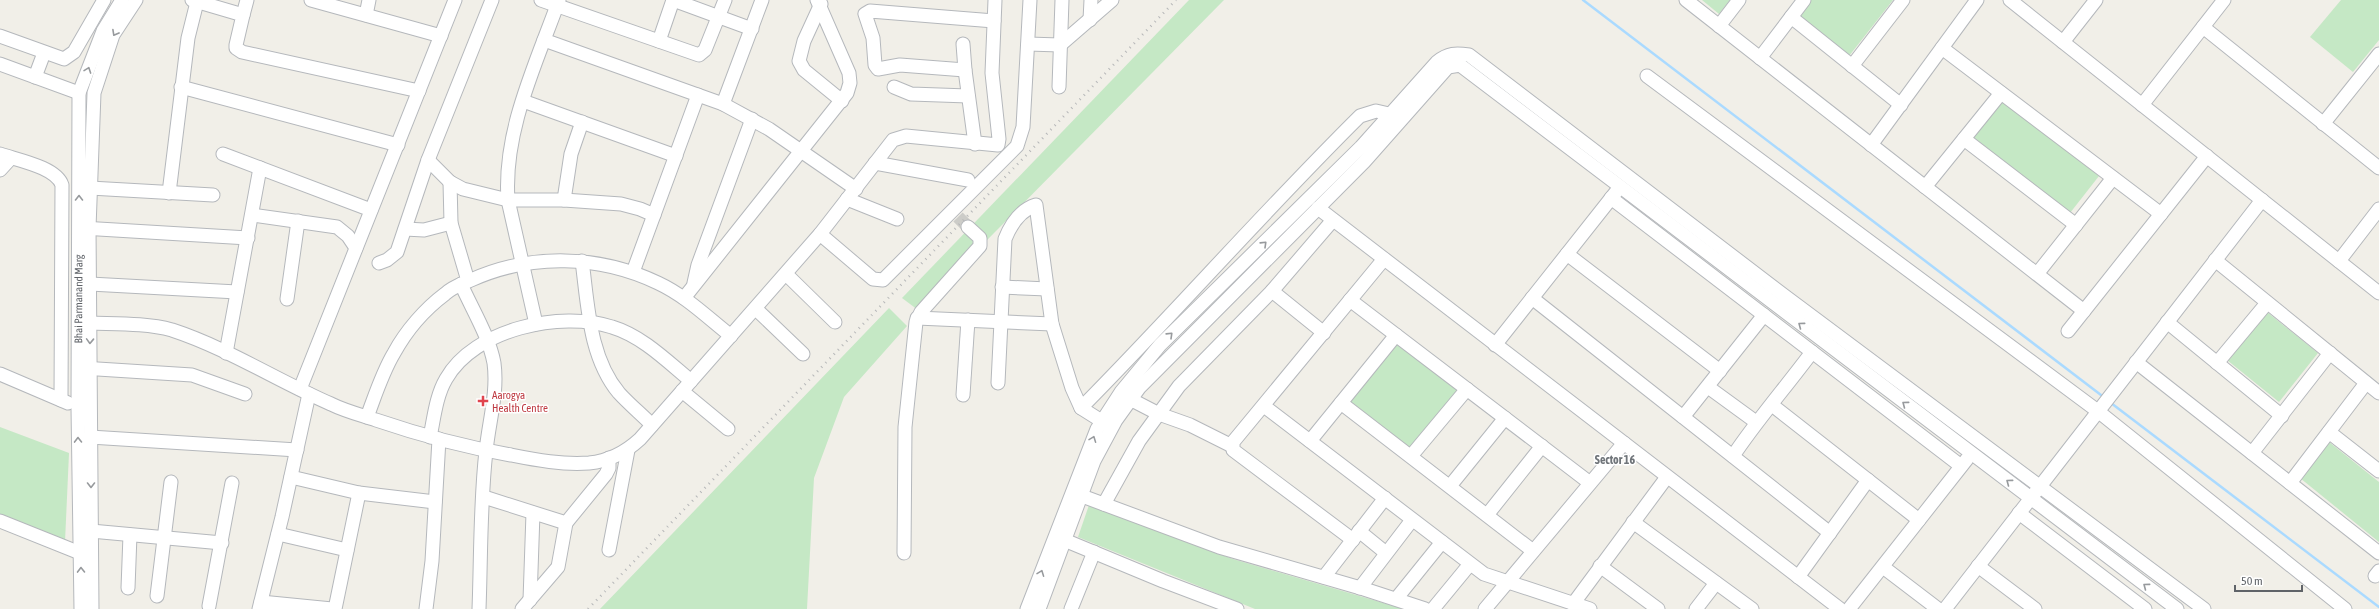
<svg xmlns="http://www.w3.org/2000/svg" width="2379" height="609" viewBox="0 0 2379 609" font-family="'Asap Condensed',sans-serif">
  <rect width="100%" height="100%" fill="#f1efe8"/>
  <g fill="#c5e8c5">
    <polygon points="1189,0 1224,0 918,310 902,298"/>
    <polygon points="1702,0 1730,0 1719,14"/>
    <polygon points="1811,0 1893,0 1849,56 1798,17"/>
    <polygon points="2341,0 2379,0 2379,40 2353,72 2310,37"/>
    <polygon points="2002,100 2099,176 2070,213 1973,137"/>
    <polygon points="889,308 907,326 844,397 814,478 807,609 600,609"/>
    <polygon points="2267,312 2318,353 2279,402 2227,360"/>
    <polygon points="1396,341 1458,389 1411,449 1349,402"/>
    <polygon points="0,427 69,453 65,542 0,515"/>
    <polygon points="2329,442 2379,482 2379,542 2300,478"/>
    <polygon points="1089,505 1233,559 1404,609 1255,609 1078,537"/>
  </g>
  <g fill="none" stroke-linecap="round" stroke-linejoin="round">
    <g stroke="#aadaff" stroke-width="2.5">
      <polyline points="1583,0 2101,395"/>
      <polyline points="2111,403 2379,607"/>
    </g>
    <polyline stroke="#ccccc8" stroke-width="13" stroke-dasharray="13 6" stroke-linecap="butt" points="958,217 968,227"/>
    <g stroke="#b5b8bc" stroke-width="15">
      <g id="minor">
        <polyline points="192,0 243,15 236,45 236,48 242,52 419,91"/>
        <polyline points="311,0 441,36"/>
        <polyline points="541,0 699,55 705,50 725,0"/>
        <polyline points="673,0 752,29"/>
        <polyline points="1686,0 2084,311"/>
        <polyline points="2010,0 2379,293"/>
        <polyline points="821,4 804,41 799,61 804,70 842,101"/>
        <polyline points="243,15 247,0"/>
        <polyline points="366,15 369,0"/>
        <polyline points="1791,17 1901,105"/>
        <polyline points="1090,20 1091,0"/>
        <polyline points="1719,26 1739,0"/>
        <polyline points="2203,27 2379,168"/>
        <polyline points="0,36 64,59 74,52 104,0"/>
        <polyline points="544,40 723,104 769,129 856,189"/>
        <polyline points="659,41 673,0"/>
        <polyline points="2063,42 2096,0"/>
        <polyline points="963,44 965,70 900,65 878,69 875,65 873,38 865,14 870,11 994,21"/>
        <polyline points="1028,44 1060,45 1112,0"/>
        <polyline points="1942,48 2161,214"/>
        <polyline points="1760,58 1804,0"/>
        <polyline points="0,64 79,93"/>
        <polyline points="1852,66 1903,0"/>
        <polyline points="965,70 975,144"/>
        <polyline points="1647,76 2099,412 2345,609"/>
        <polyline points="35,77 44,53"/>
        <polyline points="181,87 398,145"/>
        <polyline points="894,87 911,94 968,96"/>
        <polyline points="1059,87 1062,0"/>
        <polyline points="523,101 676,156"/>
        <polyline points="723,104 762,0"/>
        <polyline points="2142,105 2224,0"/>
        <polyline points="2323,124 2379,54"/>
        <polyline points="1964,139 2076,225"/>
        <polyline points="1871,145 1977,0"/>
        <path d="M0 154C17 160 56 167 62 185L61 400"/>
        <polyline points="223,154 371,210"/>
        <polyline points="428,160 450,182 463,189 508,200 564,200 621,204 640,209 654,215"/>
        <polyline points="875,163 968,180"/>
        <polyline points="0,170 11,158"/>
        <polyline points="450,182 451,223 468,281"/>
        <polyline points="1925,187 2001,93"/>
        <polyline points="90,188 213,195"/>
        <polyline points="169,193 188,38 197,2"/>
        <polyline points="1611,198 1961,466"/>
        <polyline points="847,199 897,219"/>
        <polyline points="564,200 571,154 582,122"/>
        <polyline points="1318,208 1840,609"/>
        <polyline points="252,215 337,227 348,236 356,248"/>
        <polyline points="82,228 248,238"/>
        <polyline points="405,229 424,230 451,223"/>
        <polyline points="820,234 873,279 883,280 1017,146 1023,127 1030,0"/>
        <polyline points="1567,254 1720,371"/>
        <polyline points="2215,260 2379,393"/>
        <path d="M582 261C588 305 589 357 619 393 629 404 641 414 652 425"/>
        <polyline points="2339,261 2379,209"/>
        <polyline points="379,263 387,260 397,252 428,160 492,0"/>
        <polyline points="633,272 698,95"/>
        <polyline points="786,274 835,322"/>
        <polyline points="2037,274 2113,178"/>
        <polyline points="694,283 698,265 752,119"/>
        <polyline points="90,284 237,292"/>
        <path d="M461 284C472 309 489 336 494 363 498 393 489 421 486 451 480 503 481 557 479 609"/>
        <polyline points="1002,287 1047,289"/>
        <polyline points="1272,291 1324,333"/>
        <polyline points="684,298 847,93 850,83 849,73 817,0"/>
        <polyline points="1532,298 1830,533"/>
        <polyline points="287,299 298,221"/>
        <polyline points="1350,300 1590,483"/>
        <polyline points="756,309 803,354"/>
        <polyline points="917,318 1052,324"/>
        <polyline points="2167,322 2282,416"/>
        <path d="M90 323C116 324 146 323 172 330 227 348 278 381 331 404 345 411 361 415 376 420 420 435 465 447 511 455 536 460 563 465 589 463 609 461 626 452 640 439L820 234 893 140 906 136 998 145 999 139 992 73 995 0"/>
        <path d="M536 324 508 200C503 131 536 64 559 0"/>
        <polyline points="2068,331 2207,156"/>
        <polyline points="1495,345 1616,192"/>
        <polyline points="226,353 260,168"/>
        <polyline points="2136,362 2379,553"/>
        <polyline points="2217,363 2267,303"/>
        <polyline points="82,368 192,375 245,394"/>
        <polyline points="0,374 68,403"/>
        <path d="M998 383 1005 239C1011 224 1020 210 1036 205L1052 324 1072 388 1081 408 1108 425"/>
        <polyline points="1708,387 1756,422"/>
        <polyline points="300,389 455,0"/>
        <polyline points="682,391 728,429"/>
        <polyline points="963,395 968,320"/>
        <polyline points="1130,399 1159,414 1190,425 1232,446"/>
        <polyline points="1341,403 1533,551"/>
        <polyline points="1772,405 1919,520"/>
        <polyline points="1264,406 1484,574 1590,609"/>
        <path d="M1081 408C1176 312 1264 211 1360 116L1376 111 1389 114"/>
        <path d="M367 417C375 396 382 373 394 353 406 331 425 309 445 294 452 287 462 284 471 280 531 253 599 255 658 283 686 296 708 318 731 336"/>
        <polyline points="1683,417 1764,315"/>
        <polyline points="2329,432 2379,471"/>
        <polyline points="90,437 297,450"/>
        <path d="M430 437C434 418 436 396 446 379 474 329 561 310 612 327 642 336 667 361 691 381"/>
        <polyline points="1310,441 1396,335"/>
        <polyline points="2252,453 2330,353"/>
        <polyline points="1411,456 1467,389"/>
        <path d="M1733 456C1757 420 1786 387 1812 352"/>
        <polyline points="291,477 359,493 435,502"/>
        <polyline points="2290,483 2366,383"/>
        <polyline points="1450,486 1505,418"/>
        <polyline points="1074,493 1219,547 1364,589 1425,609"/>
        <polyline points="484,497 566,523 606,474 609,468 609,458"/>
        <polyline points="1104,504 1139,441 1179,386 1272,291 1333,220"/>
        <polyline points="2019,513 2145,609"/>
        <polyline points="1487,515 1542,446"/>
        <polyline points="0,521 80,553"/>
        <polyline points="1633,522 1752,609"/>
        <polyline points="91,531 222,543"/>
        <polyline points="1359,531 1386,553"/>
        <polyline points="278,534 347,550"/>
        <polyline points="1057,537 1163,581 1237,609"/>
        <polyline points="1353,540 1233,450 1233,442 1384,259"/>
        <polyline points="609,550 628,450"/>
        <polyline points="904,553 905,427 916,322 921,312 980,246 980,238 968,227"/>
        <polyline points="1600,566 1658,609"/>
        <polyline points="1978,566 2035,609"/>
        <polyline points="1883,567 1938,609"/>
        <polyline points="2375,576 2379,571"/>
        <polyline points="1324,577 1385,498"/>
        <polyline points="1798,577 1868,480"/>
        <polyline points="128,588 130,535"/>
        <polyline points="1360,588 1412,520"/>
        <polyline points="157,596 171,482"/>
        <polyline points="1396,599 1442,542"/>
        <polyline points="530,600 533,513"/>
        <polyline points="261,602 332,609"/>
        <polyline points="1573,604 1667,477"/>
        <polyline points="209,606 232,483"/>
        <path id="s1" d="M81 609 78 408 79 93 103 31 122 0"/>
        <polyline points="92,609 89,228 94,93 113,35 136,0"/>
        <polyline points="259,609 282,517 309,394"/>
        <polyline points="335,609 359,493"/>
        <polyline points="426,609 432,561 439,439"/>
        <polyline points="522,609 558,567 566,523"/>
        <path d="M1027 609 1097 429 1121 392 1160 345 1361 147 1437 62C1448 53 1456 53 1469 55L1786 297 2204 609"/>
        <polyline points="1039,609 1094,461 1116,420 1139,388 1364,162 1448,67 1460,65 2177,609"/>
        <polyline points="1071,609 1094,552"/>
        <polyline points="1433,609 1470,564"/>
        <polyline points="1485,609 1624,443"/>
        <polyline points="1696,609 1716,583"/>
        <polyline points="1849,609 1967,459"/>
        <polyline points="1945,609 2262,200"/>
      </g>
    </g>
    <use href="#minor" stroke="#fff" stroke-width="13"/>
    <polyline stroke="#b6b7b8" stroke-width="2.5" stroke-dasharray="1 5" stroke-linecap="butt" points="588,609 1176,0"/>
  </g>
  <defs><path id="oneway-chevron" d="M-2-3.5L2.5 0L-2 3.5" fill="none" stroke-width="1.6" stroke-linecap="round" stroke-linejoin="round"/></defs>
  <g stroke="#979a9d">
    <use href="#oneway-chevron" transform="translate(115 33) rotate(119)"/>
    <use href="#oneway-chevron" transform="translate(88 70) rotate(-70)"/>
    <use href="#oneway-chevron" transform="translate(79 198) rotate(-90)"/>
    <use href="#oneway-chevron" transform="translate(1264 244) rotate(-44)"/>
    <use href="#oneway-chevron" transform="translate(1801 325) rotate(-143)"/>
    <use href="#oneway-chevron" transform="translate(1170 335) rotate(-44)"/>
    <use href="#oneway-chevron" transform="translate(90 341) rotate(92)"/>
    <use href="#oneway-chevron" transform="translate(1905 404) rotate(-143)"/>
    <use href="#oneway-chevron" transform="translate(1093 439) rotate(-69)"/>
    <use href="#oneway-chevron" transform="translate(78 440) rotate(-91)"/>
    <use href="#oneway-chevron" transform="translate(2009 482) rotate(-143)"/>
    <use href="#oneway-chevron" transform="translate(91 485) rotate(90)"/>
    <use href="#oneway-chevron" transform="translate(81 570) rotate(-91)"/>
    <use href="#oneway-chevron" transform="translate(1041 573) rotate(-69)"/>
    <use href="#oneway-chevron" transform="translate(2146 586) rotate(-143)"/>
  </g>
  <path fill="#e0444e" stroke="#fff" stroke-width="1.5" d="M481 395h4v4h4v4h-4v4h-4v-4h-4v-4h4z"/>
  <g text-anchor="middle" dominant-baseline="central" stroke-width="3" stroke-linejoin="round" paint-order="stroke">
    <g font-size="11" fill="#5f6368" stroke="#fff">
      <text stroke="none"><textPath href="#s1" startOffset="310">Bhai Parmanand Marg</textPath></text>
    </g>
    <g font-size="11" fill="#be3a42" stroke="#fff" text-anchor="start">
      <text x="492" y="395">Aarogya<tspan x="492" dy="13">Health Centre</tspan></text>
    </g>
    <g font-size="12" font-weight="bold" fill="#70757a" stroke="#fff">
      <text x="1615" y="460">Sector 16</text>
    </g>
  </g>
  <path d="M2235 585v6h67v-6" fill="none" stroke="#5f6368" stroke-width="2"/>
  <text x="2241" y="585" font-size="12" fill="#5f6368" stroke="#ffffff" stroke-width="3" paint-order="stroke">50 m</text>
</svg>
